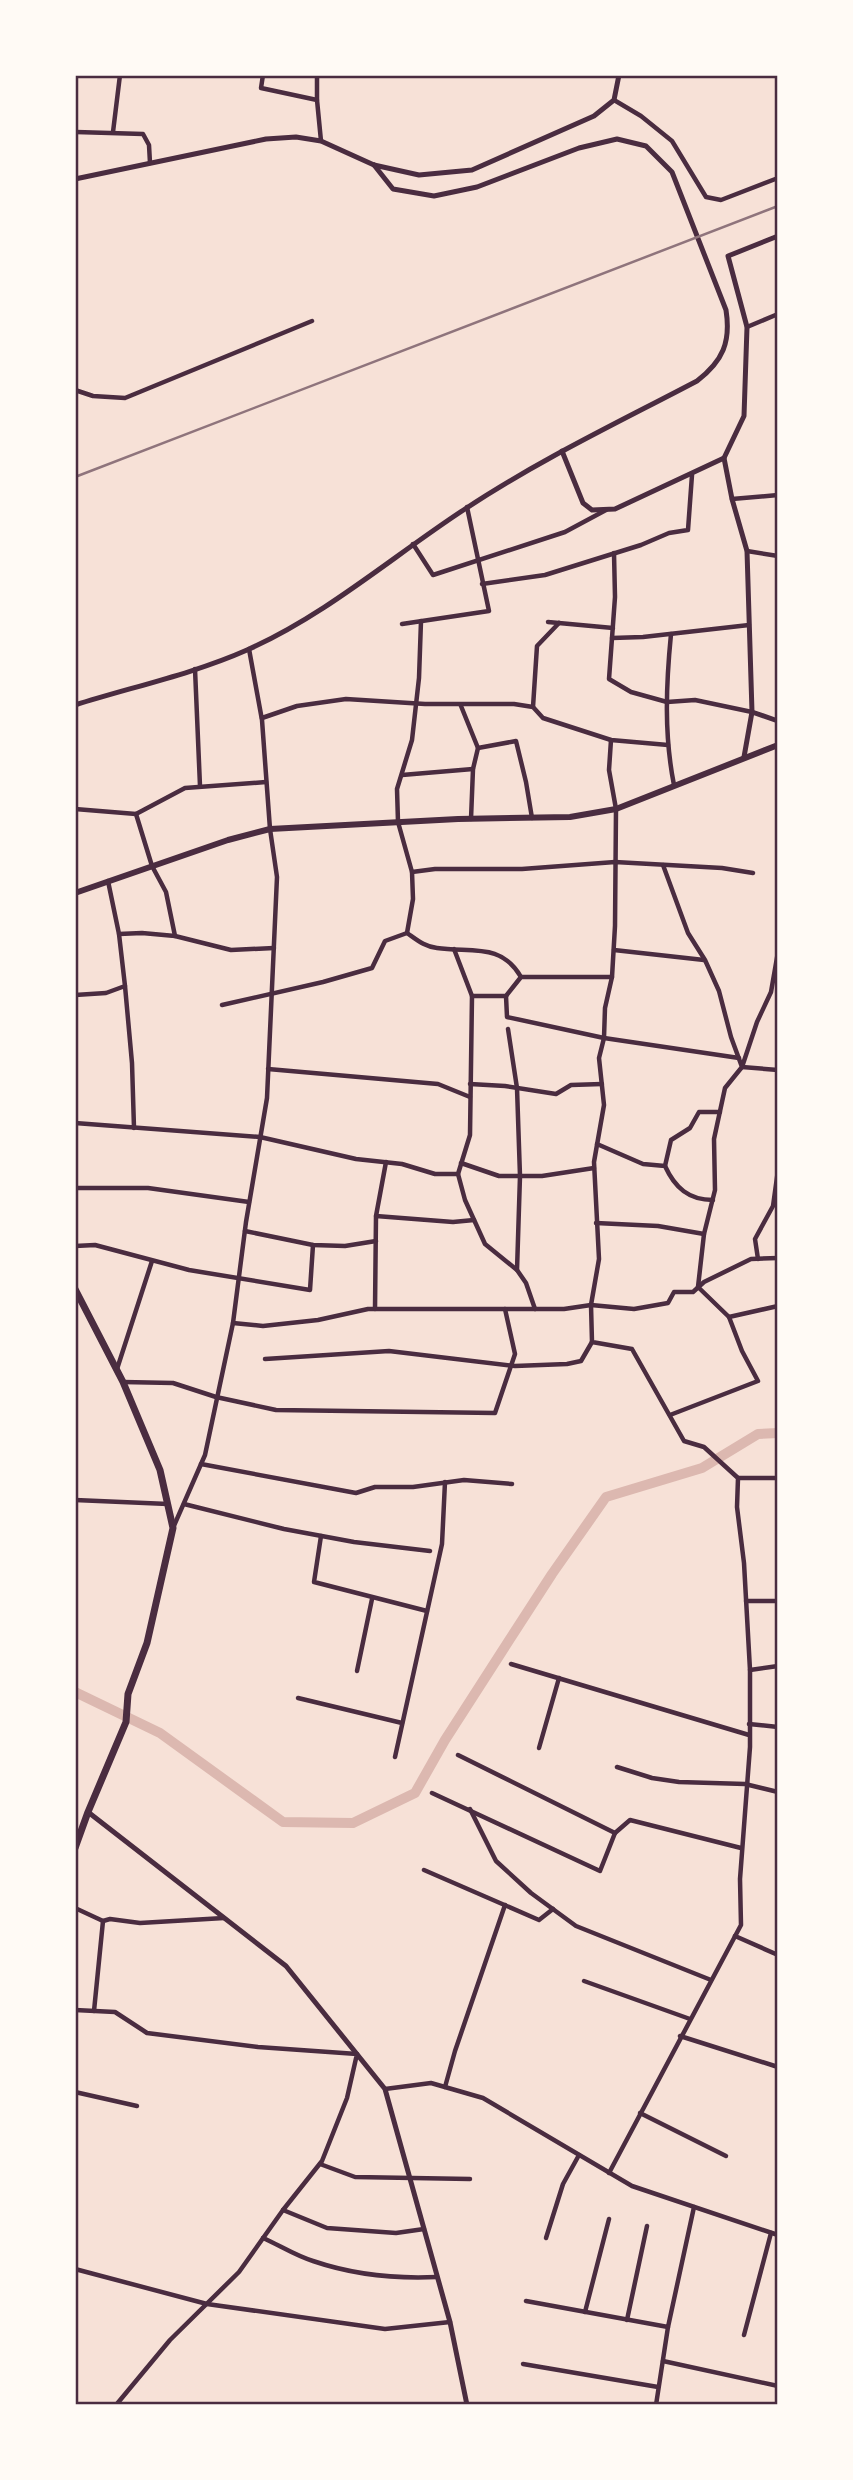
<svg xmlns="http://www.w3.org/2000/svg" width="853" height="2480" viewBox="0 0 853 2480" font-family="Overpass,sans-serif">
  <rect width="100%" height="100%" fill="#f7e1d7"/>
  <g fill="none" stroke-linecap="round" stroke-linejoin="round">
    <polyline stroke="#dcb8b0" stroke-width="10" points="75,1692 160,1733 283,1822 353,1823 415,1793 445,1740 508,1642 552,1574 606,1497 702,1468 758,1434 778,1433"/>
    <g stroke="#4a2c40" stroke-width="4.5">
      <polyline points="263,75 261,88 317,100"/>
      <polyline points="317,75 317,100 321,141"/>
      <polyline points="614,100 641,116 672,141 706,197 721,200 778,178"/>
      <polyline points="76,132 143,134 149,145 150,163"/>
      <polyline points="113,132 120,75"/>
      <polyline points="747,327 778,314"/>
      <polyline points="75,390 93,396 125,398 312,321"/>
      <polyline points="732,499 778,495"/>
      <polyline points="413,544 433,575 565,532 606,510"/>
      <polyline points="747,551 778,556"/>
      <polyline points="614,553 615,597 609,679 631,692 667,702 695,700 752,712"/>
      <polyline points="482,584 545,575 641,545 669,533 688,530 692,475"/>
      <polyline points="548,622 613,628"/>
      <polyline points="402,624 489,611 467,507"/>
      <path d="M671 634C666 685 664 735 674 785"/>
      <polyline points="612,638 643,637 749,625"/>
      <polyline points="195,669 200,786"/>
      <polyline points="461,706 478,748 473,769 471,819"/>
      <polyline points="533,707 537,646 559,623"/>
      <polyline points="262,718 297,706 346,699 425,704 514,704 533,707 543,718 611,740 668,745"/>
      <polyline points="478,748 516,741 526,782 532,818"/>
      <polyline points="402,775 473,769"/>
      <polyline points="75,809 136,814 185,788 266,782"/>
      <polyline points="136,814 152,866 166,892 175,936"/>
      <polyline points="663,865 688,933 705,960 719,991 731,1037 742,1067 725,1088 714,1139 715,1190 704,1234 698,1287 729,1317 742,1351 758,1381 670,1415"/>
      <polyline points="412,872 398,822 397,789 412,740 419,678 421,621"/>
      <path d="M407 933C417 940 425 947 437 948 470 953 501 942 521 977"/>
      <polyline points="119,934 142,933 175,936 231,950 274,948"/>
      <polyline points="454,949 472,996"/>
      <polyline points="614,950 704,960"/>
      <polyline points="778,952 771,992 757,1022 742,1067 778,1070"/>
      <polyline points="125,986 132,1063 134,1128"/>
      <polyline points="75,995 106,993 125,986 119,934 108,881"/>
      <polyline points="506,996 507,1017 604,1038 739,1058"/>
      <polyline points="222,1005 323,982 372,968 385,941 407,933 413,899 412,872 435,869 522,869 615,862 722,868 753,873"/>
      <polyline points="508,1029 517,1088 520,1176 517,1270"/>
      <polyline points="268,1069 438,1084 470,1097"/>
      <polyline points="470,1084 505,1086 556,1094 571,1085 602,1084"/>
      <polyline points="75,1123 260,1137 356,1159 402,1164 435,1174 458,1174 470,1135 472,996 506,996 521,977 612,977"/>
      <path d="M597 1144 643 1164 665 1166C675 1188 689 1200 713 1200"/>
      <polyline points="461,1163 499,1176 542,1176 594,1168"/>
      <polyline points="665,1166 671,1140 690,1128 699,1112 720,1112"/>
      <polyline points="458,1174 465,1200 485,1244 517,1270 526,1283 535,1309"/>
      <polyline points="75,1188 148,1188 249,1202"/>
      <polyline points="376,1216 386,1162"/>
      <polyline points="596,1223 658,1226 704,1234"/>
      <polyline points="245,1231 313,1245 345,1246 376,1241"/>
      <polyline points="75,1246 95,1245 189,1270 310,1290 313,1245"/>
      <polyline points="758,1259 755,1239 773,1206 778,1170"/>
      <polyline points="375,1309 376,1216 453,1222 474,1220"/>
      <polyline points="729,1317 778,1306"/>
      <polyline points="233,1323 263,1326 318,1320 368,1309 564,1309 591,1305 634,1309 668,1303 674,1292 693,1292 704,1282 751,1259 778,1258"/>
      <polyline points="265,1359 389,1351 515,1366 567,1364 581,1361 592,1342"/>
      <polyline points="117,1369 152,1261"/>
      <polyline points="123,1382 173,1383 216,1397 276,1410 495,1413 515,1354 505,1309"/>
      <polyline points="201,1464 356,1493 375,1487 413,1487 464,1480 512,1484"/>
      <polyline points="738,1478 778,1478"/>
      <polyline points="75,1500 168,1504"/>
      <polyline points="184,1504 284,1529 354,1542 430,1551"/>
      <polyline points="173,1528 205,1455 233,1323 246,1222 267,1098 277,877 270,829 262,720 249,649"/>
      <polyline points="321,1536 314,1582 427,1611"/>
      <polyline points="746,1601 778,1601"/>
      <polyline points="511,1664 749,1735"/>
      <polyline points="750,1670 778,1666"/>
      <polyline points="357,1671 372,1599"/>
      <polyline points="298,1698 402,1723"/>
      <polyline points="749,1724 778,1727"/>
      <polyline points="539,1748 559,1678"/>
      <polyline points="458,1755 615,1833 630,1820 741,1848"/>
      <polyline points="395,1757 442,1544 445,1482"/>
      <polyline points="617,1767 652,1778 679,1782 745,1784 778,1792"/>
      <polyline points="432,1793 600,1871 615,1833"/>
      <polyline points="470,1809 496,1861 531,1893 576,1926 711,1980"/>
      <polyline points="424,1870 539,1920 553,1909"/>
      <polyline points="75,1908 103,1921 110,1919 140,1923 224,1918"/>
      <polyline points="735,1936 778,1955"/>
      <polyline points="584,1981 690,2019"/>
      <polyline points="75,2010 115,2012 147,2033 258,2047 357,2054 347,2098 322,2161 283,2210 239,2272 170,2340 116,2405"/>
      <polyline points="94,2011 103,1921"/>
      <polyline points="680,2036 778,2067"/>
      <polyline points="445,2087 455,2051 505,1905"/>
      <polyline points="385,2089 431,2083 483,2098 632,2186 778,2235"/>
      <polyline points="75,2092 137,2106"/>
      <polyline points="640,2113 726,2156"/>
      <polyline points="320,2164 355,2177 470,2179"/>
      <polyline points="609,2173 741,1925 740,1879 750,1747 750,1670 744,1563 737,1507 738,1478 704,1447 684,1441 632,1349 592,1342 591,1305 599,1259 594,1162 604,1105 599,1058 604,1038 605,1008 612,977 615,926 616,809 609,770 611,740"/>
      <polyline points="283,2210 327,2228 396,2233 424,2229"/>
      <path d="M263 2238C279 2245 296 2256 313 2261 354 2275 394 2279 437 2277"/>
      <polyline points="546,2238 563,2184 579,2155"/>
      <polyline points="75,2269 207,2304 385,2329 450,2322"/>
      <polyline points="526,2301 668,2327 694,2207"/>
      <polyline points="585,2312 609,2219"/>
      <polyline points="627,2320 647,2226"/>
      <polyline points="744,2335 771,2233"/>
      <polyline points="663,2361 778,2386"/>
      <polyline points="523,2364 658,2387"/>
      <polyline points="656,2405 668,2327"/>
    </g>
    <g stroke="#4a2c40" stroke-width="5">
      <polyline points="75,179 266,139 296,137 321,141 374,165 419,175 472,170 594,116 614,100 619,75"/>
      <polyline points="562,451 583,503 592,510 615,509 724,458 744,416 747,327 728,256 778,236"/>
      <polyline points="724,458 732,499 747,551 752,712 744,757"/>
      <path d="M75 705C132 687 193 674 247 650 326 615 393 556 465 509 539 460 619 422 697 381 723 361 731 342 726 310L672 172 646 146 617 139 579 148 477 187 434 196 393 189 374 165"/>
      <polyline points="752,712 778,721"/>
      <polyline points="88,1812 286,1966 385,2089 450,2322 467,2405"/>
    </g>
    <polyline stroke="#4a2c40" stroke-width="6" points="75,893 228,840 270,829 458,819 570,817 616,809 778,745"/>
    <polyline stroke="#4a2c40" stroke-width="7" points="75,1289 123,1382 160,1470 173,1528 147,1643 128,1694 126,1722 88,1812 75,1848"/>
    <polyline stroke="#8f747c" stroke-width="2.5" points="75,477 778,206"/>
  </g>
  <rect width="853" height="2480" fill="none" stroke="#fffaf5" stroke-width="154"/>
  <rect x="77" y="77" width="699" height="2326" fill="none" stroke="#4a2c40" stroke-width="2.5"/>
</svg>
